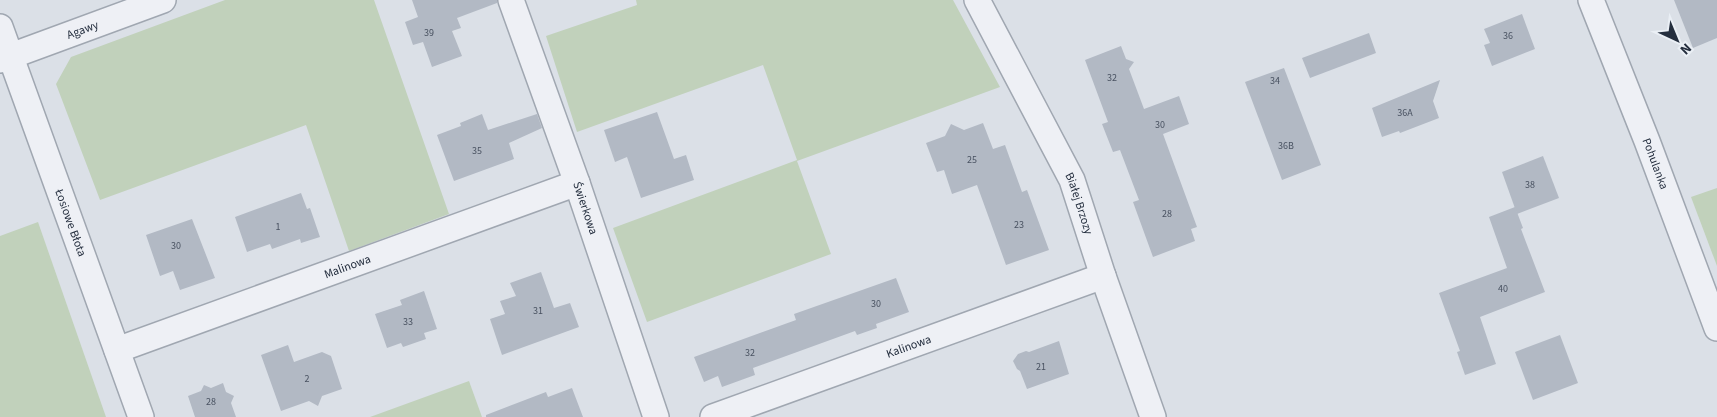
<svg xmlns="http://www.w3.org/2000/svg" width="1717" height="417" viewBox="0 0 1717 417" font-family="'Source Sans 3',sans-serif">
  <rect width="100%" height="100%" fill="#dbe0e7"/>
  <g fill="#c1d1bb">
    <polygon points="225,0 374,0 449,214 349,251 306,125 100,200 56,84 71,57"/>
    <polygon points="636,0 953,0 1000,87 797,161 831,254 647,322 613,228 797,160 763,65 577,132 546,36 637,5"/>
    <polygon points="1717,188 1717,266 1691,197"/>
    <polygon points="38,222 106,417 0,417 0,236"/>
    <polygon points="469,381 482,417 370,417"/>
  </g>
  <g fill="#b2b9c4">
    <polygon points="412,0 497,0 497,3 457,18 461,28 452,31 462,56 432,67 423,42 413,45 405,22 418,17"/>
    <polygon points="1674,0 1717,0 1717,38 1693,48"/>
    <polygon points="1522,14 1535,49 1492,66 1484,45 1490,43 1484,29"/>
    <polygon points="1369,33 1376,53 1310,78 1302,58"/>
    <polygon points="1121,46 1126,59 1134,62 1129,69 1144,109 1179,96 1189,124 1163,134 1197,227 1191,229 1195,241 1153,257 1133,202 1139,200 1120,150 1113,152 1102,124 1108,122 1085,60"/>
    <polygon points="1284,68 1321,165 1282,180 1245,82"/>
    <polygon points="1440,80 1433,101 1439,118 1400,133 1399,131 1382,137 1372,108"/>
    <polygon points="657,112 674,159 686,155 694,180 641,198 627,157 615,162 604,130"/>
    <polygon points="482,114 488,130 537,114 542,128 509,143 514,159 454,181 437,135 461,126 460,123"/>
    <polygon points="983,123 993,149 1005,145 1022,192 1027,190 1049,250 1006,265 977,185 952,194 944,170 937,172 926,143 945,136 951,124 964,130"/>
    <polygon points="1543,156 1559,198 1517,214 1502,172"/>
    <polygon points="301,193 307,209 310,208 320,237 301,243 300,239 272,249 270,244 247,252 235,217"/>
    <polygon points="1515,207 1523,228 1521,229 1545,292 1480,317 1496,364 1465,375 1457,352 1460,351 1439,293 1507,268 1489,217"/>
    <polygon points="192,219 215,278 180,290 173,271 160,276 146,235"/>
    <polygon points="541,272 554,308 570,303 579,327 502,355 490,319 505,314 500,301 516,296 510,283"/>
    <polygon points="896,278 909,312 876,324 877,328 857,335 855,331 753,368 755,375 722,387 718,376 704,382 694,357 796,320 794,314"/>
    <polygon points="424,291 437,329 424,333 426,339 403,347 401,343 387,348 375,314 402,305 400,300"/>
    <polygon points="1560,335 1578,383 1533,400 1515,352"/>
    <polygon points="1059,341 1069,374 1027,389 1020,371 1017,369 1013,361 1018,354 1026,351 1029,352"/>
    <polygon points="288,345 294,362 322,352 331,356 342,389 322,396 318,406 309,401 281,411 261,355"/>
    <polygon points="223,383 226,392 234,396 231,403 236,417 195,417 188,396 201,391 204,385 211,388"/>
    <polygon points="572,388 583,417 486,417 486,415 546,392 548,397"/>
  </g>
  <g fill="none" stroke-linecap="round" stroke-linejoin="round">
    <g stroke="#a0a7b1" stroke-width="28">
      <g id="street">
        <path id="s1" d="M511 0 577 183 656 417"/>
        <path id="s2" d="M977 0 1072 180 1103 276 1153 417"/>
        <path id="s3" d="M1591 0 1647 141 1717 328"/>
        <path id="s4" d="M0 27 141 417"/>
        <path id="s5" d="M0 60 163 0"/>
        <path id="s6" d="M117 350 577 183"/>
        <path id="s7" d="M713 417 1103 276"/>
      </g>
    </g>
    <use href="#street" stroke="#eef0f5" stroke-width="25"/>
  </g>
  <g text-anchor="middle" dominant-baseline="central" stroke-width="4" stroke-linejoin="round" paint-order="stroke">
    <g font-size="10" fill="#485160">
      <text x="429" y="33">39</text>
      <text x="1508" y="36">36</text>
      <text x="1112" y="78">32</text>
      <text x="1275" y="81">34</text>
      <text x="1405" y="113">36A</text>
      <text x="1160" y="125">30</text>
      <text x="1286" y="146">36B</text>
      <text x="477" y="151">35</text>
      <text x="972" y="160">25</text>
      <text x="1530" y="185">38</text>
      <text x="1167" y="214">28</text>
      <text x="1019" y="225">23</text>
      <text x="278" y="227">1</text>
      <text x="176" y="246">30</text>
      <text x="1503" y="289">40</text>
      <text x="876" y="304">30</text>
      <text x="538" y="311">31</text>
      <text x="408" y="322">33</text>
      <text x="750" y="353">32</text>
      <text x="1041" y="367">21</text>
      <text x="307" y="379">2</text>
      <text x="211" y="402">28</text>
    </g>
    <g font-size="12" fill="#242e3e" stroke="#eaeff5">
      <text stroke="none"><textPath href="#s5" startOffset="88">Agawy</textPath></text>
      <text stroke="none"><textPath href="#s3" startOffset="176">Pohulanka</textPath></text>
      <text stroke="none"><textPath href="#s2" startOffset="228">Białej Brzozy</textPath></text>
      <text stroke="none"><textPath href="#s1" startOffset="221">Świerkowa</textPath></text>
      <text stroke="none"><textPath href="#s4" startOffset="208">Łosiowe Błota</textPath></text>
      <text stroke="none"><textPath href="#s6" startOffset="245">Malinowa</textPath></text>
      <text stroke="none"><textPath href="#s7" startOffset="208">Kalinowa</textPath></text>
    </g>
  </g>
  <g transform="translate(1677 40) rotate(136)" stroke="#eaeff5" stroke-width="4" paint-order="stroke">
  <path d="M0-4L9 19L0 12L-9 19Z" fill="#242e3e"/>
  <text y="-8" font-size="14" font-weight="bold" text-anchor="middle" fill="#242e3e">N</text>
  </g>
</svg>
